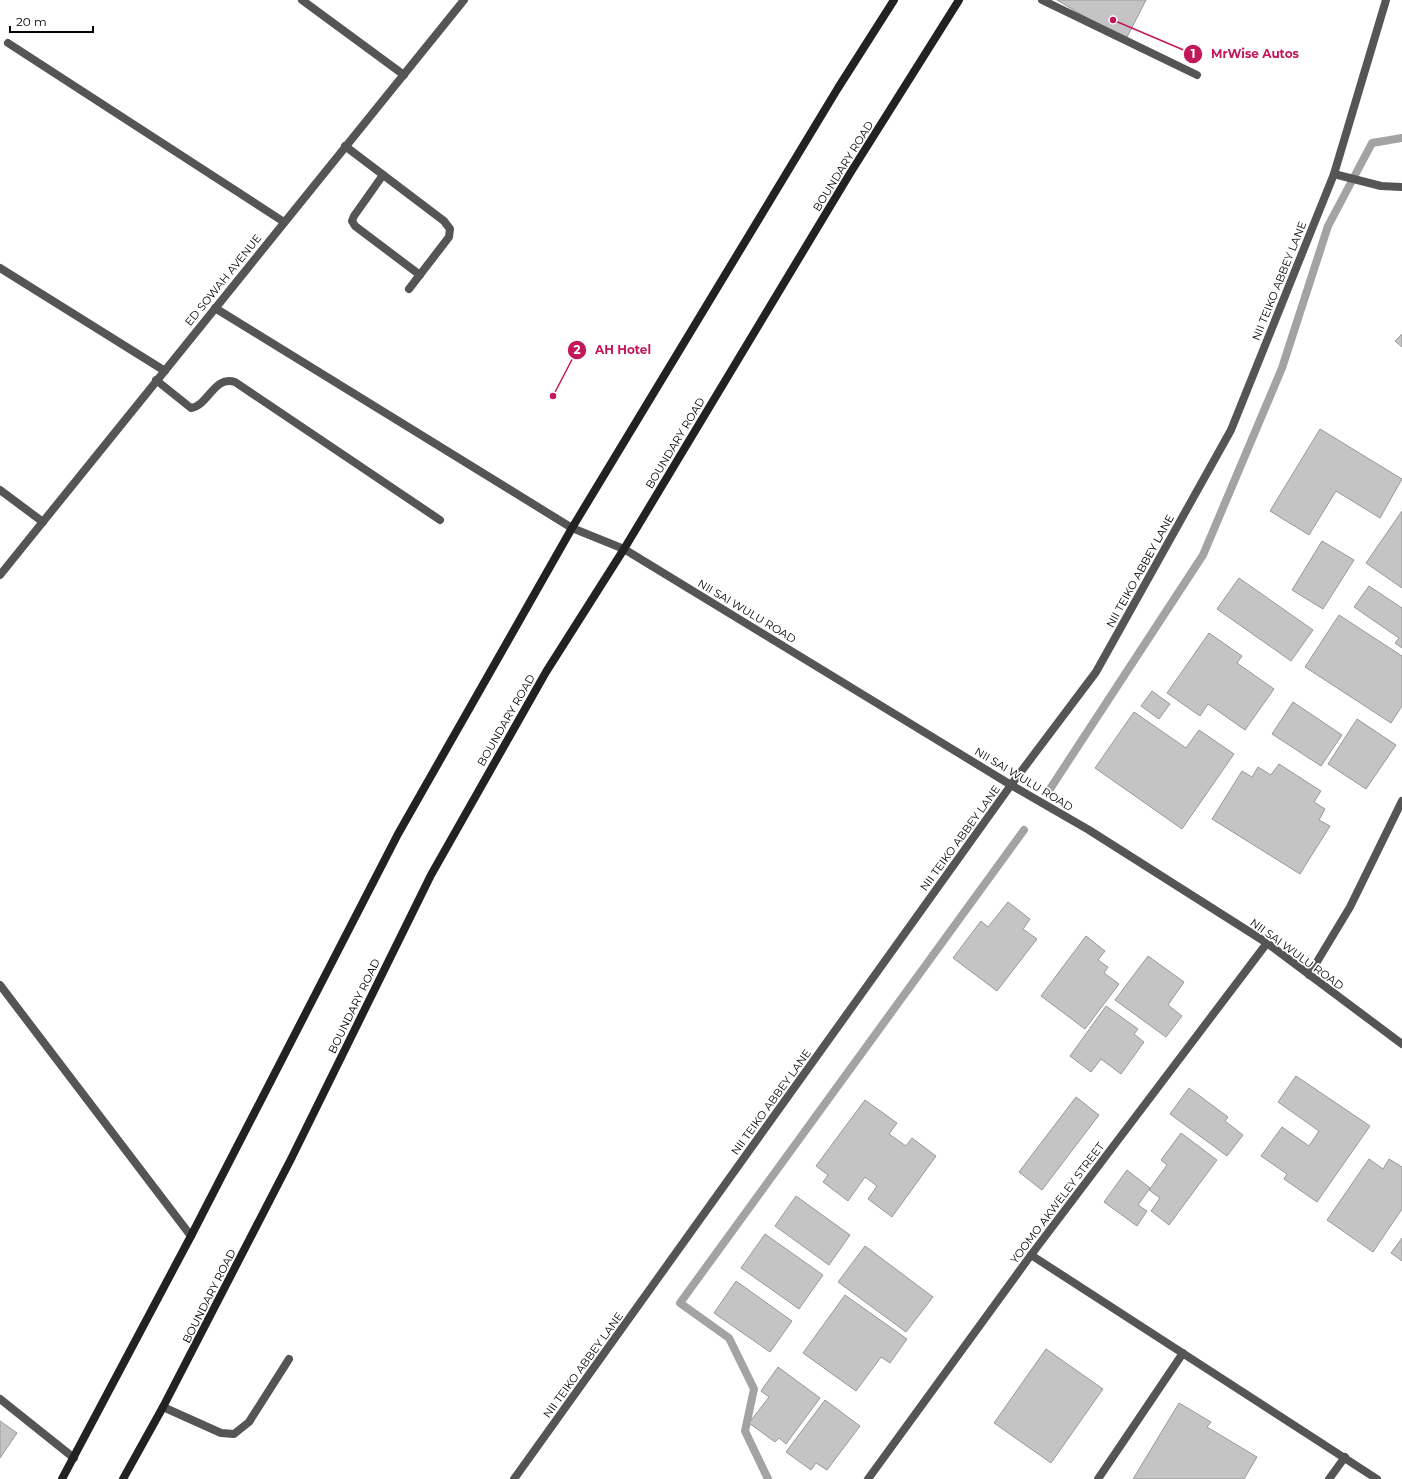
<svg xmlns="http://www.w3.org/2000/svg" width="1402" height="1479" viewBox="0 0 1402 1479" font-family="Montserrat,sans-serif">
  <rect width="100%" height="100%" fill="#fff"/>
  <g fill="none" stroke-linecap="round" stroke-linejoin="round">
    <g stroke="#a3a3a3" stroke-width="8">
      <polyline points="1048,792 1203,555 1282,368 1328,226 1372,143 1402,138"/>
      <polyline points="768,1479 745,1431 754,1389 729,1338 680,1303 1024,830"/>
    </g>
  </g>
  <g fill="#c4c4c4" stroke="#999">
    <polygon points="1057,0 1146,0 1125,41"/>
    <polygon points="1402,334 1402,347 1395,341"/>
    <polygon points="1320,429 1402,479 1380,518 1336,491 1309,535 1270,511"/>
    <polygon points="1402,511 1402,588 1366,563"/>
    <polygon points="1322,541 1354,560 1323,609 1292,590"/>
    <polygon points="1239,578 1313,630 1291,661 1217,609"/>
    <polygon points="1369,586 1402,608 1402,648 1395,643 1399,638 1354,607"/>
    <polygon points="1339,615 1402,656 1402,706 1391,723 1305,667"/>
    <polygon points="1209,633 1242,656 1237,663 1274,689 1245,730 1208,704 1200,716 1167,693"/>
    <polygon points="1152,691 1170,704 1159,719 1141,706"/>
    <polygon points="1293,702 1342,735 1321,766 1272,734"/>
    <polygon points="1134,712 1186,748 1199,730 1234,754 1182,829 1095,768"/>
    <polygon points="1357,719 1396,745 1366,789 1328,764"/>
    <polygon points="1279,764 1321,791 1314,802 1325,809 1319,820 1330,826 1300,874 1212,819 1242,771 1252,777 1258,767 1271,775"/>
    <polygon points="1008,902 1030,919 1023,929 1037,939 997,991 953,958 981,921 988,927"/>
    <polygon points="1086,936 1105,951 1098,960 1108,967 1104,973 1119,984 1085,1029 1041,996"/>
    <polygon points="1148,956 1184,982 1168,1005 1182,1016 1166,1037 1115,1000"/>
    <polygon points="1106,1006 1138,1029 1134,1034 1144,1042 1121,1074 1101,1059 1091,1072 1070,1056"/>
    <polygon points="1296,1076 1370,1126 1317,1202 1284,1179 1287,1174 1261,1156 1282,1127 1309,1146 1319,1131 1278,1102"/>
    <polygon points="1189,1088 1228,1117 1225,1121 1243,1135 1227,1156 1170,1114"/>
    <polygon points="1076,1097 1099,1115 1042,1190 1019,1172"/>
    <polygon points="865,1100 897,1123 889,1134 906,1146 912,1138 936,1156 892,1217 868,1199 877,1186 865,1177 848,1201 823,1182 828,1175 816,1166"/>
    <polygon points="1181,1133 1217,1160 1169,1225 1151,1211 1160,1198 1149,1190 1167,1165 1161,1160"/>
    <polygon points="1369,1159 1383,1169 1389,1159 1402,1167 1402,1209 1373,1252 1327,1220"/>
    <polygon points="1127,1170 1150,1188 1138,1205 1147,1211 1137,1226 1104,1202"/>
    <polygon points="796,1196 850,1235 829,1265 775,1226"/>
    <polygon points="765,1234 823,1275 799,1309 741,1268"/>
    <polygon points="1402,1238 1402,1261 1391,1253"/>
    <polygon points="865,1246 933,1297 906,1332 838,1282"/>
    <polygon points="736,1281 792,1321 770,1352 714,1313"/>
    <polygon points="845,1295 907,1339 890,1363 881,1357 856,1391 803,1353"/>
    <polygon points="1046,1349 1103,1389 1051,1463 994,1423"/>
    <polygon points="778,1367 820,1398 786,1444 779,1438 775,1442 749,1423 769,1397 761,1391"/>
    <polygon points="825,1400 860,1426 827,1470 816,1463 811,1470 786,1452"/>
    <polygon points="1179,1403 1211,1422 1207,1427 1257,1457 1244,1479 1133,1479"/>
    <polygon points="0,1421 17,1433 0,1458"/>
  </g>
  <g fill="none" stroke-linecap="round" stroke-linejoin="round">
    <g stroke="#555" stroke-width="8">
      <polyline points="302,0 404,75"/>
      <polyline points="8,43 284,222"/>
      <polyline points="345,146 444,221 450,229 449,237 409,289"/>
      <polyline points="383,175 354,216 352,221 355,226 420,275"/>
      <path d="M156 380 191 408C209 405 214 375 235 382L440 520"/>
      <polyline points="163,1407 221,1433 234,1434 249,1422 289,1359"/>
      <polyline points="1098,1479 1183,1353"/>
    </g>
    <g stroke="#555" stroke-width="8">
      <polyline points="1042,0 1197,75"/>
      <polyline points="1334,174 1381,186 1402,187"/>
      <polyline points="0,268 165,371"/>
      <polyline points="215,308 572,528"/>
      <polyline points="0,490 43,522"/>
      <polyline points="0,575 464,0"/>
      <polyline points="1309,975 1350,907 1402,801"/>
      <polyline points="0,985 191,1236"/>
      <polyline points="1031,1255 1377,1479"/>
      <polyline points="0,1399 74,1458"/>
      <polyline points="514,1479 1011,785 1096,672 1231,430 1334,174 1386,0"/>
      <polyline points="868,1479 1031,1255 1267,943"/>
      <polyline points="1329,1479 1345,1457"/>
    </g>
    <polyline stroke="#555" stroke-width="8" points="572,528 624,549 1011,785 1089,830 1267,943 1402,1044"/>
    <g stroke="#222" stroke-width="8">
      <polyline points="62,1479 191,1236 398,834 572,528 838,88 894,0"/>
      <polyline points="123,1479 163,1407 291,1159 431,875 546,672 624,549 849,175 959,0"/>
    </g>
  </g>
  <g text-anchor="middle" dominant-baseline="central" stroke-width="3.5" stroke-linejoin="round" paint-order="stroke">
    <g font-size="11" fill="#000" stroke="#fff">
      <text transform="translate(843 166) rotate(-58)">BOUNDARY ROAD</text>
      <text transform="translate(223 280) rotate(-51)">ED SOWAH AVENUE</text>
      <text transform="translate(1279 281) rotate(-68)">NII TEIKO ABBEY LANE</text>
      <text transform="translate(675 443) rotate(-59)">BOUNDARY ROAD</text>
      <text transform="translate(1140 571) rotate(-61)">NII TEIKO ABBEY LANE</text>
      <text transform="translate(747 611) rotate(31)">NII SAI WULU ROAD</text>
      <text transform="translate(506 720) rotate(-60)">BOUNDARY ROAD</text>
      <text transform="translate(1024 779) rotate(31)">NII SAI WULU ROAD</text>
      <text transform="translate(960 838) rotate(-54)">NII TEIKO ABBEY LANE</text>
      <text transform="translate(1297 954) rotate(36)">NII SAI WULU ROAD</text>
      <text transform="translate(354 1006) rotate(-64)">BOUNDARY ROAD</text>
      <text transform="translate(771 1102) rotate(-54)">NII TEIKO ABBEY LANE</text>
      <text transform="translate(1057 1203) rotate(-53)">YOOMO AKWELEY STREET</text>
      <text transform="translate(209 1296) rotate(-63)">BOUNDARY ROAD</text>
      <text transform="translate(583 1365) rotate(-54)">NII TEIKO ABBEY LANE</text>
    </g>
  </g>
  <path fill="none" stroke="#c2185b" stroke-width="1.5" d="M1113 20L1193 54M553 396L577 350"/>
  <g fill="#c2185b" stroke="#fff" stroke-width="1.5">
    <circle cx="1113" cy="20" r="4"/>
    <circle cx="553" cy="396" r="4"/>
    <circle cx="1193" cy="54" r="10"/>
    <circle cx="577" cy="350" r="10"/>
  </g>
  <g font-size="12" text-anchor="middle" font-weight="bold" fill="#fff">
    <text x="1193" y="58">1</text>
    <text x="577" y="354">2</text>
  </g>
  <g font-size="12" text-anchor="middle" font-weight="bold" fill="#c2185b" stroke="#fff" stroke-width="3.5" stroke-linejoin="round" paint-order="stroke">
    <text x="1255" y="58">MrWise Autos</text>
    <text x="623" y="354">AH Hotel</text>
  </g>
  <path d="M10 26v6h83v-6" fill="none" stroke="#000000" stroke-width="2"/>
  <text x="16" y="26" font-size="12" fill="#000000" stroke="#ffffff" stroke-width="3" paint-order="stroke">20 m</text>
</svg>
